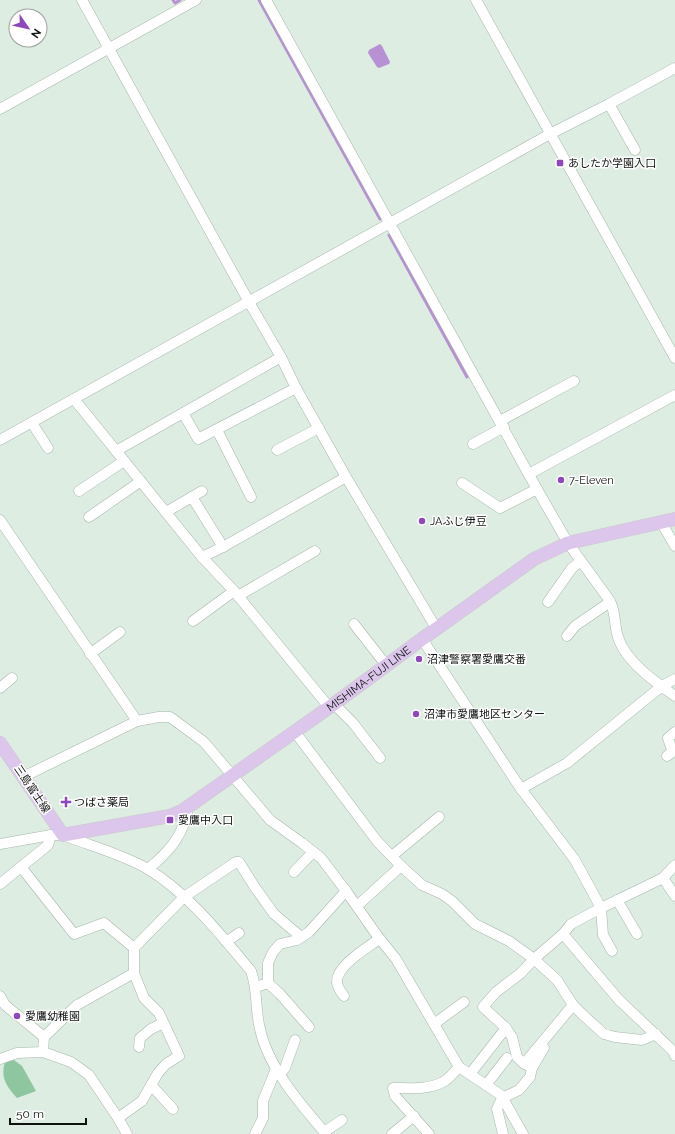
<svg xmlns="http://www.w3.org/2000/svg" width="675" height="1134" viewBox="0 0 675 1134" font-family="Raleway,'Noto Sans JP',sans-serif">
  <rect width="100%" height="100%" fill="#ddede2"/>
  <path fill="#8ec6a0" d="M14 1060 22 1066 36 1091 17 1098C7 1087 0 1078 5 1062Z"/>
  <polygon fill="#b791d3" points="380,44 382,46 390,62 389,64 379,68 377,67 368,53 369,50"/>
  <g fill="none" stroke-linecap="round" stroke-linejoin="round">
    <g stroke="#b791d3" stroke-width="3">
      <polyline points="173,0 175,3 180,0"/>
      <polyline points="259,0 380,219"/>
      <polyline points="389,235 467,377"/>
    </g>
    <g stroke="#a7b6ab" stroke-width="11">
      <g id="minor">
        <polyline points="82,0 249,302 281,357 296,388 346,477 436,628"/>
        <path d="M266 0 538 491 568 543 610 601C616 613 614 625 618 637 625 661 655 682 675 696"/>
        <polyline points="476,0 675,358"/>
        <polyline points="609,104 635,150"/>
        <polyline points="0,109 196,0"/>
        <polyline points="281,357 183,413 198,439 296,388"/>
        <polyline points="74,399 202,557 234,591 329,707"/>
        <polyline points="500,421 574,381"/>
        <polyline points="32,423 48,448"/>
        <polyline points="217,430 251,497"/>
        <polyline points="0,440 550,134 609,104 675,68"/>
        <polyline points="473,444 504,427"/>
        <polyline points="277,450 319,428"/>
        <polyline points="116,451 183,413"/>
        <polyline points="529,474 675,395"/>
        <polyline points="462,483 500,508 537,489"/>
        <polyline points="79,491 124,461"/>
        <polyline points="192,497 223,547"/>
        <polyline points="166,512 202,491"/>
        <polyline points="89,517 141,481"/>
        <polyline points="0,520 137,721 23,777"/>
        <polyline points="661,522 675,546"/>
        <polyline points="202,557 223,547 346,477"/>
        <polyline points="238,596 315,551"/>
        <polyline points="548,602 572,568 581,561"/>
        <polyline points="193,621 234,591"/>
        <polyline points="354,624 386,665"/>
        <polyline points="567,636 575,626 610,602"/>
        <polyline points="422,639 521,789 575,860 601,908 663,878 675,896"/>
        <polyline points="90,654 120,632"/>
        <polyline points="0,688 12,678"/>
        <polyline points="334,704 353,723 380,758"/>
        <polyline points="137,721 159,717 170,717 204,742 270,820 302,843 321,858 346,891 376,934 396,959 459,1067 501,1095 523,1134"/>
        <polyline points="295,732 377,841 401,866 422,885 442,894 452,901 475,924 509,941 534,959 563,934 571,924 601,908 603,935 612,951"/>
        <polyline points="667,756 671,753 672,750 668,738 675,732"/>
        <polyline points="521,789 567,763 662,686 675,679"/>
        <path d="M0 844 51 835H63C91 846 122 854 148 869 190 895 220 934 251 971 258 990 255 1010 260 1029 268 1067 301 1105 326 1134"/>
        <polyline points="392,856 439,817"/>
        <polyline points="21,867 74,934 104,923 134,948"/>
        <path d="M148 869C169 852 185 834 188 806"/>
        <polyline points="294,872 313,852"/>
        <polyline points="663,878 675,865"/>
        <polyline points="0,884 48,845 51,835"/>
        <polyline points="617,900 637,934"/>
        <polyline points="357,906 401,866"/>
        <polyline points="563,934 619,1000 673,1051 675,1056"/>
        <polyline points="226,942 239,933"/>
        <polyline points="268,983 280,994 309,1027"/>
        <polyline points="256,987 268,983 268,963 273,952 280,944 297,940 309,932 346,891"/>
        <polyline points="0,996 5,1005 44,1037 43,1052"/>
        <path d="M344 996C341 992 337 987 337 982 336 966 367 948 379 939"/>
        <polyline points="434,1024 464,1002"/>
        <polyline points="506,1028 483,1007 496,992 521,973 534,959 557,980 573,1005 583,1015 604,1034 615,1037 642,1040 656,1034"/>
        <polyline points="44,1037 77,1005 134,973"/>
        <polyline points="139,1047 140,1038 151,1029 163,1023"/>
        <polyline points="0,1059 17,1053 43,1052 71,1062 89,1075 118,1118 127,1134"/>
        <polyline points="524,1064 573,1005"/>
        <polyline points="470,1074 506,1028 512,1037 517,1057 522,1062 532,1068"/>
        <polyline points="279,1075 285,1068 295,1040"/>
        <polyline points="151,1085 173,1109"/>
        <polyline points="486,1085 507,1058"/>
        <polyline points="118,1118 142,1101 158,1073 166,1064 179,1056 159,1013 144,998 134,973 134,948 184,897 236,862 239,862 254,886 274,914 301,937"/>
        <polyline points="324,1132 342,1120"/>
        <polyline points="255,1134 263,1118 263,1101 276,1069"/>
        <polyline points="392,1134 414,1116"/>
        <path d="M429 1134 395 1096 393 1088C409 1088 428 1090 443 1082 449 1079 454 1072 459 1067"/>
        <polyline points="503,1134 497,1109 502,1098 519,1090 530,1077 532,1068 544,1048"/>
      </g>
    </g>
    <g stroke="#cacbca" stroke-width="14">
      <g id="major">
        <path id="s1" d="M0 743 63 835 170 816 182 811 334 704 422 639 534 559 568 543 675 519"/>
      </g>
    </g>
    <use href="#minor" stroke="#fff" stroke-width="10"/>
    <use href="#major" stroke="#dcc6ec" stroke-width="13"/>
  </g>
  <g fill="#8f48bb" stroke="#fff" stroke-width="1.5">
    <rect x="556" y="159" width="8" height="8" rx="2"/>
    <circle cx="561" cy="480" r="4"/>
    <circle cx="422" cy="521" r="4"/>
    <circle cx="419" cy="659" r="4"/>
    <circle cx="416" cy="714" r="4"/>
    <path d="M64 796h4v4h4v4h-4v4h-4v-4h-4v-4h4z"/>
    <rect x="166" y="816" width="8" height="8" rx="2"/>
    <circle cx="17" cy="1016" r="4"/>
  </g>
  <g text-anchor="middle" dominant-baseline="central" stroke-width="3" stroke-linejoin="round" paint-order="stroke">
    <g font-size="11" fill="#0e130f" stroke="#fff" text-anchor="start">
      <text x="568" y="163">あしたか学園入口</text>
      <text x="569" y="480">7-Eleven</text>
      <text x="430" y="521">JAふじ伊豆</text>
      <text x="427" y="659">沼津警察署愛鷹交番</text>
      <text x="424" y="714">沼津市愛鷹地区センター</text>
      <text x="74" y="802">つばさ薬局</text>
      <text x="178" y="820">愛鷹中入口</text>
      <text x="25" y="1016">愛鷹幼稚園</text>
    </g>
    <g font-size="11" fill="#0e130f" stroke="#fff">
      <text stroke="none"><textPath href="#s1" startOffset="462">MISHIMA-FUJI LINE</textPath></text>
      <text transform="translate(32 789) rotate(56)">三島富士線</text>
    </g>
  </g>
  <g transform="translate(28 28) rotate(124)"><circle r="19" fill="#ffffff" stroke="#9fa19f"/>
  <path d="M0-3L7 15L0 10L-7 15Z" fill="#8f48bb"/>
  <text y="-6" font-size="11" font-weight="bold" text-anchor="middle" fill="#0e130f">N</text>
  </g>
  <path d="M10 1118v6h76v-6" fill="none" stroke="#0e130f" stroke-width="2"/>
  <text x="16" y="1118" font-size="12" fill="#0e130f" stroke="#ffffff" stroke-width="3" paint-order="stroke">50 m</text>
</svg>
